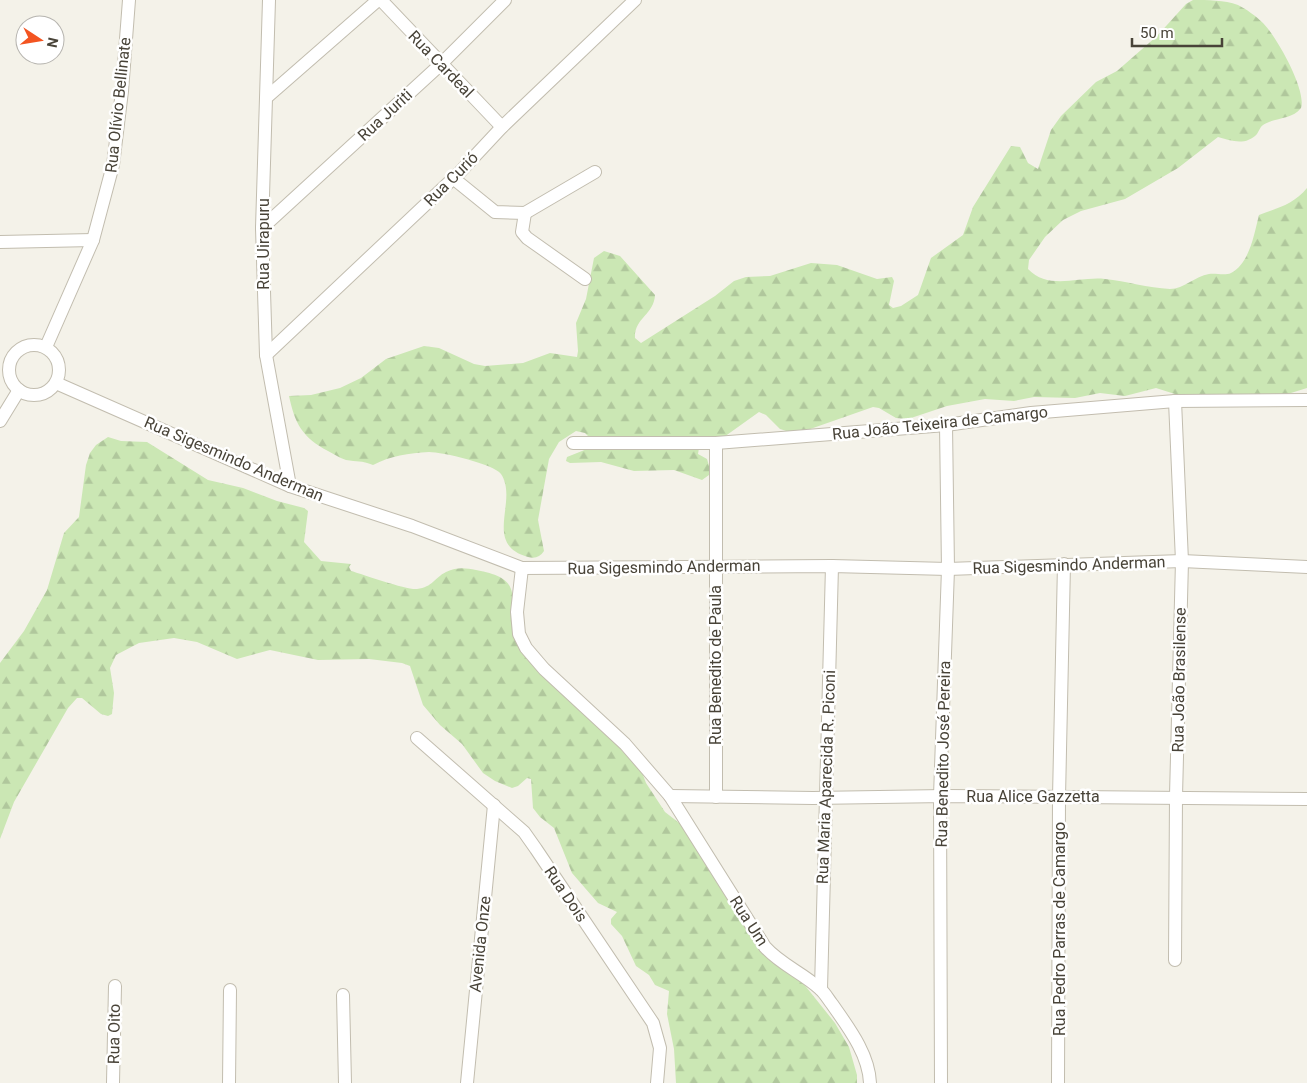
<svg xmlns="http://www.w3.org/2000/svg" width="1307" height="1083" viewBox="0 0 1307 1083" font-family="Roboto,sans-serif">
  <defs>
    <pattern id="forest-firs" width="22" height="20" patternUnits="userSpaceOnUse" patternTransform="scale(1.25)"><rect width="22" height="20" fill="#cbe7b4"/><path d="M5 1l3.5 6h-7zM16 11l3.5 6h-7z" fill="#b0c79c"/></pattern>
  </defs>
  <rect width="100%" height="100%" fill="#f4f2e9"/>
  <g fill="url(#forest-firs)">
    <path d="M1193 0C1208 0 1224 0 1238 5 1246 9 1256 16 1263 23 1276 36 1307 90 1301 108 1292 120 1275 117 1263 125 1260 127 1259 131 1257 134 1246 146 1231 141 1218 137L1178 168 1125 199 1081 211 1063 220 1045 237 1029 260 1028 269C1049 291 1079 276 1105 279 1126 281 1148 288 1170 289 1184 289 1195 276 1209 274 1216 273 1225 276 1231 273 1250 263 1254 234 1259 215 1278 208 1294 204 1307 188V388L1259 403 1200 402 1156 388 1125 396 1100 393 1075 398 1034 397 1014 401 985 399 947 406 908 419 896 418 879 408 873 407 796 434 780 429 766 415 759 412 724 437 699 448 698 454 707 459 710 469 709 475 702 480 674 470 634 471 601 462 570 463 566 461 567 457 592 447 595 443 585 433 576 431 559 442 549 459 538 520 544 551C540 557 535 559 528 557 482 544 519 501 501 474 494 464 442 452 429 452 409 453 390 456 373 465 361 460 357 462 346 460 340 458 334 454 328 451 302 437 295 424 289 396L311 395 340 388 361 378 386 359 424 346 439 348 474 364 485 366 523 363 550 353 577 357 578 351 576 323 586 299 594 258 604 251 620 256 655 295C654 315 634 318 635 338L641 343 715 296 734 281 746 277 770 276 811 263 837 265 877 279 892 277 894 281 889 305 893 308 901 306 918 295 931 258 963 235 973 207 1011 146 1020 147 1028 163 1038 169 1051 130 1061 116 1096 82 1117 71 1157 36 1186 4Z"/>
    <path d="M108 437 121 441 147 442 208 480 243 488 277 501 304 508 308 511 304 542 321 561 351 564 349 567 351 571C365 575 406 590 417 589 433 587 434 578 446 572 457 567 465 568 476 570 518 578 513 589 513 627L611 734 623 752 637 759 646 783 665 812 704 842 744 924 803 983 835 1023 849 1047 857 1075V1083H676L674 1049 667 1014 669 991 655 985 649 975 636 966 622 936 611 924V919L617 912 598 903 572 873 554 828 540 817 533 808 531 779 527 778 518 786 512 788 495 781 483 773 462 744 440 725 423 705 410 666 402 663 369 659 318 660 270 650 237 659 197 642 174 638 139 643 116 655 110 668 114 693 112 714 108 716 101 714 82 698H77L68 708 14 802 0 839V663L24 631 47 590 64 533 79 517 86 465 90 453 96 445Z"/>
  </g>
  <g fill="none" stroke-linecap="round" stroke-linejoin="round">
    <g stroke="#c2bdaf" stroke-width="14">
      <g id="minor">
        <polyline points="269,0 262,228 266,355 290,486"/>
        <polyline points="381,0 502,127"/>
        <polyline points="267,97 378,0"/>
        <polyline points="453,178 495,212 525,213 595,172"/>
        <polyline points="525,213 522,232 527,238 585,279"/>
        <polyline points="262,228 441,64 505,0"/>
        <polyline points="0,242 93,240"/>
        <circle cx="34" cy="370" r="25"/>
        <polyline points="46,347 93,240 113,165 122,91 129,0"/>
        <polyline points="266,355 460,172 502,127 635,0"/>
        <polyline points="56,383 290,486 412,526 522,568 832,566 948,569 1182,561 1307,567"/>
        <polyline points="1175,401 1182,561 1176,796 1175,960"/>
        <polyline points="0,421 19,390"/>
        <polyline points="573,443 716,443 946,425 1031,413 1175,401 1307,400"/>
        <polyline points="716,443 716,797"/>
        <path d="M522 568 517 612 519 634 526 648 544 669 625 744 670 796 765 947C781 965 803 973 820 989 825 993 828 999 832 1004 848 1027 869 1054 870 1083"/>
        <polyline points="417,738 524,832 536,849 653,1023 660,1048 657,1083"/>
        <polyline points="670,796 813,798 945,796 1307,799"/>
        <polyline points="821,989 832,566"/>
        <polyline points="343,995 345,1083"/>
        <polyline points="113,1083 115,986"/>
        <polyline points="229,1083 230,990"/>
        <polyline points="467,1083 494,805"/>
        <polyline points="941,1083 940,796 948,569 946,425"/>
        <polyline points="1058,1083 1059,797 1064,564"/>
      </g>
    </g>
    <use href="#minor" stroke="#fff" stroke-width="12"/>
  </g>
  <g text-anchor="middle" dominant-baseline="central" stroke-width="5" stroke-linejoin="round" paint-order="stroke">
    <g font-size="16" fill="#484338" stroke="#fff">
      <text transform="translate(441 64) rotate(46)">Rua Cardeal</text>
      <text transform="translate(118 105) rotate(-84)">Rua Olívio Bellinate</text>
      <text transform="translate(385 115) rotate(-43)">Rua Juriti</text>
      <text transform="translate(451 179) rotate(-45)">Rua Curió</text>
      <text transform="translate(263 244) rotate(-90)">Rua Uirapuru</text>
      <text transform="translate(940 423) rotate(-6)">Rua João Teixeira de Camargo</text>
      <text transform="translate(234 459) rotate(23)">Rua Sigesmindo Anderman</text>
      <text transform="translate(1069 565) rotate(-2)">Rua Sigesmindo Anderman</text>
      <text transform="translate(664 567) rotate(-1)">Rua Sigesmindo Anderman</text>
      <text transform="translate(715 665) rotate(-90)">Rua Benedito de Paula</text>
      <text transform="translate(1179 680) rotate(-89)">Rua João Brasilense</text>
      <text transform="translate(943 754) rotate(-89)">Rua Benedito José Pereira</text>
      <text transform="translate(826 777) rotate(-88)">Rua Maria Aparecida R. Piconi</text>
      <text x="1033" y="796">Rua Alice Gazzetta</text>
      <text transform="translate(566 894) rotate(56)">Rua Dois</text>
      <text transform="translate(749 921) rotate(57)">Rua Um</text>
      <text transform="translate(1059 929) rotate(-90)">Rua Pedro Parras de Camargo</text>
      <text transform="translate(480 944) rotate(-84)">Avenida Onze</text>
      <text transform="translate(114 1034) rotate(-89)">Rua Oito</text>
    </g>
  </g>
  <g transform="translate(40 40) rotate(102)"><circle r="24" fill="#ffffff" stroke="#b6b4af"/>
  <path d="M0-4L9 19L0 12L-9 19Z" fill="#f35421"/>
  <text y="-8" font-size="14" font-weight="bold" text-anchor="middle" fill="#484338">N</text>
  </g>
  <path d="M1132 38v8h90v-8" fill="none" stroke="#484338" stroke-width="2.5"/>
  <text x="1140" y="38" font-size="15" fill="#484338" stroke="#ffffff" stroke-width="4" paint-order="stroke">50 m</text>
</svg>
